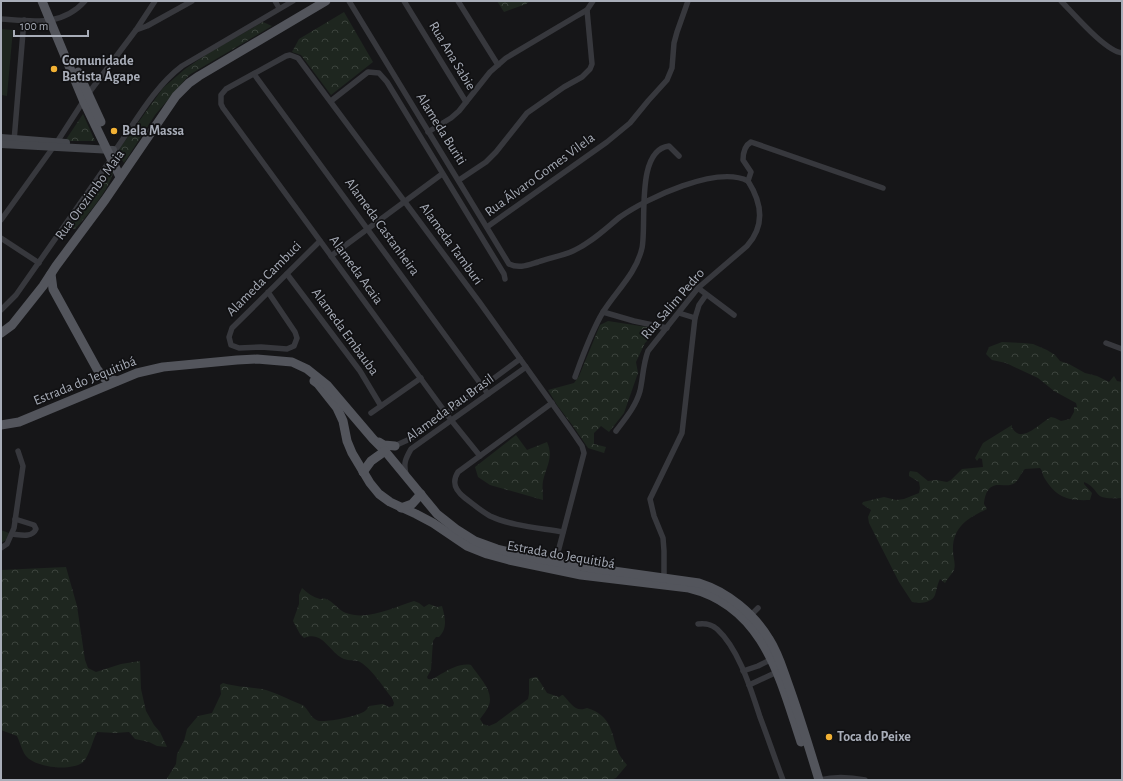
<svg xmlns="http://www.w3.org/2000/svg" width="1123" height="781" viewBox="0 0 1123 781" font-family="'Alegreya Sans',sans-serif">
  <defs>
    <pattern id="forest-crowns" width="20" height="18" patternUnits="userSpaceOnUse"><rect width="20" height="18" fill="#1e261f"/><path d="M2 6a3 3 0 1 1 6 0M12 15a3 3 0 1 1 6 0" fill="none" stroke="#3c433d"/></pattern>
  </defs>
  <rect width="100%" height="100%" fill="#161618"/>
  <g fill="#1e261f">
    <polygon points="1,29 13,30 7,96 1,95"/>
    <polygon points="1,530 9,533 6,540 1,543"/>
  </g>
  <g fill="url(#forest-crowns)">
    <polygon points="497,1 530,1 526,4 504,12"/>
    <polygon points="344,12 373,62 331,95 301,55 292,52 299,39"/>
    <polygon points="263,22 272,26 189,75 155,115 124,163 117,152 163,88 185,69 210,52"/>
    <polygon points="83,114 95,141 65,141"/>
    <path d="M109 168 113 172C111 187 86 217 75 229L67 227Z"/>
    <polygon points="608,321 647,327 650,332 648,340 645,343 636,362 638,373 624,413 609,432 601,426 594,433 594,444 606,447 604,453 588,448 573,426 557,405 548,390 574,383 579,376 600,325"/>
    <path d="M1002 342 1024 343 1033 344 1047 350 1055 355 1060 361 1069 364 1085 373 1097 376 1109 382 1114 376 1117 381 1122 382V498C1116 498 1108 499 1102 497 1096 495 1095 486 1084 482V484L1092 493 1090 500C1069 501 1057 498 1045 479 1042 475 1043 471 1040 468L1025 469C1020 474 1019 481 1013 484 1009 486 1005 485 1000 485 988 484 985 494 984 504L987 509C968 518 952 527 953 551 953 557 956 564 954 570 952 574 947 579 945 583L940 579C937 585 937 589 935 595 932 603 919 604 912 602L899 582 869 523 868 517 871 510 862 504 863 502 884 497 896 500 904 499 919 493 920 488 919 482 909 476V473L910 471 917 472 928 481 936 480 947 482 951 480 962 469 983 467 982 459 979 458 977 461 975 458 983 443 1012 425V428C1014 430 1015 432 1017 433 1026 439 1043 421 1051 417L1055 418 1061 421 1070 419 1074 412V407H1077L1076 403 1054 391 1038 378 1006 363 992 360 986 354 989 347Z"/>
    <path d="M516 435 527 450 547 442C554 457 546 467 543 481 542 487 543 494 543 500L490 485 478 477 475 467Z"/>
    <path d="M66 567 77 606 85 660 88 668 96 672 121 664 140 661 141 689 146 711 154 725 160 732 167 747 157 746 149 742 135 739 129 732 115 733 97 732C93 739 89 758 82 763 70 771 36 768 26 756 22 751 20 742 17 736L1 730V570Z"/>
    <path d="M302 588C307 593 313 597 320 599 323 599 324 598 326 599 334 602 338 610 346 613 368 621 394 607 414 601L419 603 424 607 429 604 437 607 442 606C445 617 448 628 439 637H436L433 641 431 670 427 677 428 679C434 680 438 675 443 673 451 668 462 663 471 665 479 677 494 691 489 705 487 710 483 715 480 719L483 724 489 726 496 723 528 699 529 694V679L531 678 537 677 547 693 559 697 562 695H563C571 703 575 713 587 708 612 716 611 732 618 752 620 757 624 761 627 765L616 778 610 780H166L176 764 177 754 184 741 187 729 198 716 212 713 221 694 220 685 223 683C237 687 249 687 262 689 275 692 287 699 300 704 309 707 310 720 320 721 329 722 358 716 365 711 367 710 367 708 369 706L383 704 389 707 393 706 394 703 392 698C383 687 371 667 358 661 353 660 347 661 342 658 329 651 322 630 304 638L300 634 293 621 299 604V595Z"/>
  </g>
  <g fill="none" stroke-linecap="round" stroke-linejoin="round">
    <g stroke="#37383d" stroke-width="5.5">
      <polyline points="275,1 279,8"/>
      <path d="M349 1 509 264C519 269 528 265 538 262 549 258 562 256 573 251 591 243 605 229 620 217 647 198 717 165 748 181"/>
      <polyline points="404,1 466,102"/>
      <polyline points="458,1 498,65"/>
      <path d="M1061 1C1074 14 1105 51 1122 53"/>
      <path d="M1 19C32 21 62 27 85 1"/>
      <polyline points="136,30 147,26 192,1"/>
      <polyline points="254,74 488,394"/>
      <polyline points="331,101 368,72 379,73 387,82 504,274 505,279"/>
      <polyline points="428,132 451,118 459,111 490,72 506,58 575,17 587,10 593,1"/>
      <polyline points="14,141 24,20"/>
      <polyline points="459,180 486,162 496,152 527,113 564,87 582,77 590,69 592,64 587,10"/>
      <path d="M748 181 751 172 743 160C743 153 744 146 751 142L883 188"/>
      <polyline points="1,220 57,142 88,94 136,30 155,1"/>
      <polyline points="487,227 607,142 630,123 648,101 667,80 672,68 674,43 677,32 688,1"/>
      <polyline points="1,238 39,263"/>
      <polyline points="331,256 442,174"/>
      <polyline points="287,274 360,371 381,406"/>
      <polyline points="698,288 734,315"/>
      <polyline points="268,292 295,332 297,338 294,346 287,349 261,347 239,348 231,345 229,337 232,328 320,241"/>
      <path d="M1 310 16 295 111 159 114 152C135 123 153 88 182 66L293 1"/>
      <polyline points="603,312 634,321 667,328"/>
      <polyline points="679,313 695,318"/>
      <polyline points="1106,343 1122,349"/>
      <path d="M575 377C583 355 591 332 603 312 616 291 636 274 642 248 647 224 635 150 669 146L679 156"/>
      <path d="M552 403 458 472C451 483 456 491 465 498 473 504 481 511 490 516 511 526 541 528 563 532"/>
      <polyline points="371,413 421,378"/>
      <path d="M616 431C625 419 636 406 640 391 643 378 643 364 648 351L698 288 747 246C765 226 762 203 748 181"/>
      <polyline points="392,447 410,439 447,413 520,359"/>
      <polyline points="480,456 451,420 223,108 221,104 221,95 226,89 286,56 290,55 298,58 480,303 571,430 582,446 584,453 558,552"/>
      <path d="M406 474C403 463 406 458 411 449L526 367"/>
      <path d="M12 534C21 535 32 538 36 529L34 525 15 519"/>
      <polyline points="1,548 7,544 14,528 23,466 18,451"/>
      <polyline points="664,577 664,551 663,538 654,516 650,499 682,433 695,318 699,305 706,295"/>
      <polyline points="750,616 758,608"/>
      <path d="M698 624C706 623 711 624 717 629 739 649 751 690 760 717 768 738 775 759 783 780"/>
      <polyline points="743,671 758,666 772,659"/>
      <polyline points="749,685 777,672"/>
      <path d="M820 780C835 776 850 777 865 780"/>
    </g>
    <g stroke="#45474d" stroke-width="8">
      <polyline points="1,138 66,143"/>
      <polyline points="1,144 113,150"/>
    </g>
    <g stroke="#53555c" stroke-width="9">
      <polyline points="42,1 84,102 120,177"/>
      <polyline points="78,72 101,122"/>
      <polyline points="51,274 53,289 97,369 104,378 117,381"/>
      <polyline points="1,333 12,325 43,286 56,266 105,200 176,96 189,83 199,76 326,1"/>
      <path d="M314 381 318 384 337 408 343 421 347 441 352 453 370 483 379 494 390 502 416 514 433 523 467 546 487 554 509 560 581 575 689 588C764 606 780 679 801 742"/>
      <path d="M1 425 19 422 137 373 163 367 237 360 257 359 292 362 307 369 327 385 373 439 385 451 437 514 456 529 475 541 497 549 529 557 585 567 699 583C728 592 754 614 769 639 778 653 782 667 787 681 799 714 809 747 819 780"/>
      <polyline points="379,442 384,445 395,446"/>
      <polyline points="363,472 371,461 385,451"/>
      <polyline points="401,508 412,504 421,494"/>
    </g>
  </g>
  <g fill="#f2b134" stroke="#111113" stroke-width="1.5">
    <circle cx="54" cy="69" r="4"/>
    <circle cx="114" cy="131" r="4"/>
    <circle cx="829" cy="737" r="4"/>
  </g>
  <g text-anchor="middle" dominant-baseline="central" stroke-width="3.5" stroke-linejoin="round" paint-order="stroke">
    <g font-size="14" fill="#a8adb8" stroke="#111113">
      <text transform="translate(452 56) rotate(59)">Rua Ana Sabie</text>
      <text transform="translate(441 129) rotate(58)">Alameda Buriti</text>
      <text transform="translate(540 175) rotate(-36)">Rua Álvaro Gomes Vilela</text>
      <text transform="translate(90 195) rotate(-54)">Rua Orozimbo Maia</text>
      <text transform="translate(382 227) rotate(54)">Alameda Castanheira</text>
      <text transform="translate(451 244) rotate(54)">Alameda Tamburi</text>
      <text transform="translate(356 270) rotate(54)">Alameda Acaia</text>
      <text transform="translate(264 279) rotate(-45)">Alameda Cambuci</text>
      <text transform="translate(673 304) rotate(-49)">Rua Salim Pedro</text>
      <text transform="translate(345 332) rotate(54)">Alameda Embauba</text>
      <text transform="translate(85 381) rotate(-22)">Estrada do Jequitibá</text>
      <text transform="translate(450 408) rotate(-36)">Alameda Pau Brasil</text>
      <text transform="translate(561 555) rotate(10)">Estrada do Jequitibá</text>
    </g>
    <g font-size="14" font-weight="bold" fill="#a8adb8" stroke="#111113" text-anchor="start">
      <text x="62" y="61">Comunidade<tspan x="62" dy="16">Batista Ágape</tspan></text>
      <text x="122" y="131">Bela Massa</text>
      <text x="837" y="737">Toca do Peixe</text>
    </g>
  </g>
  <rect width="1123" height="781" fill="none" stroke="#a8adb8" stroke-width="4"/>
  <path d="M14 30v6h74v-6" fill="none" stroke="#a8adb8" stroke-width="2"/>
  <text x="20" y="30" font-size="12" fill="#a8adb8" stroke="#111113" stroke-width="3" paint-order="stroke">100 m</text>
</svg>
